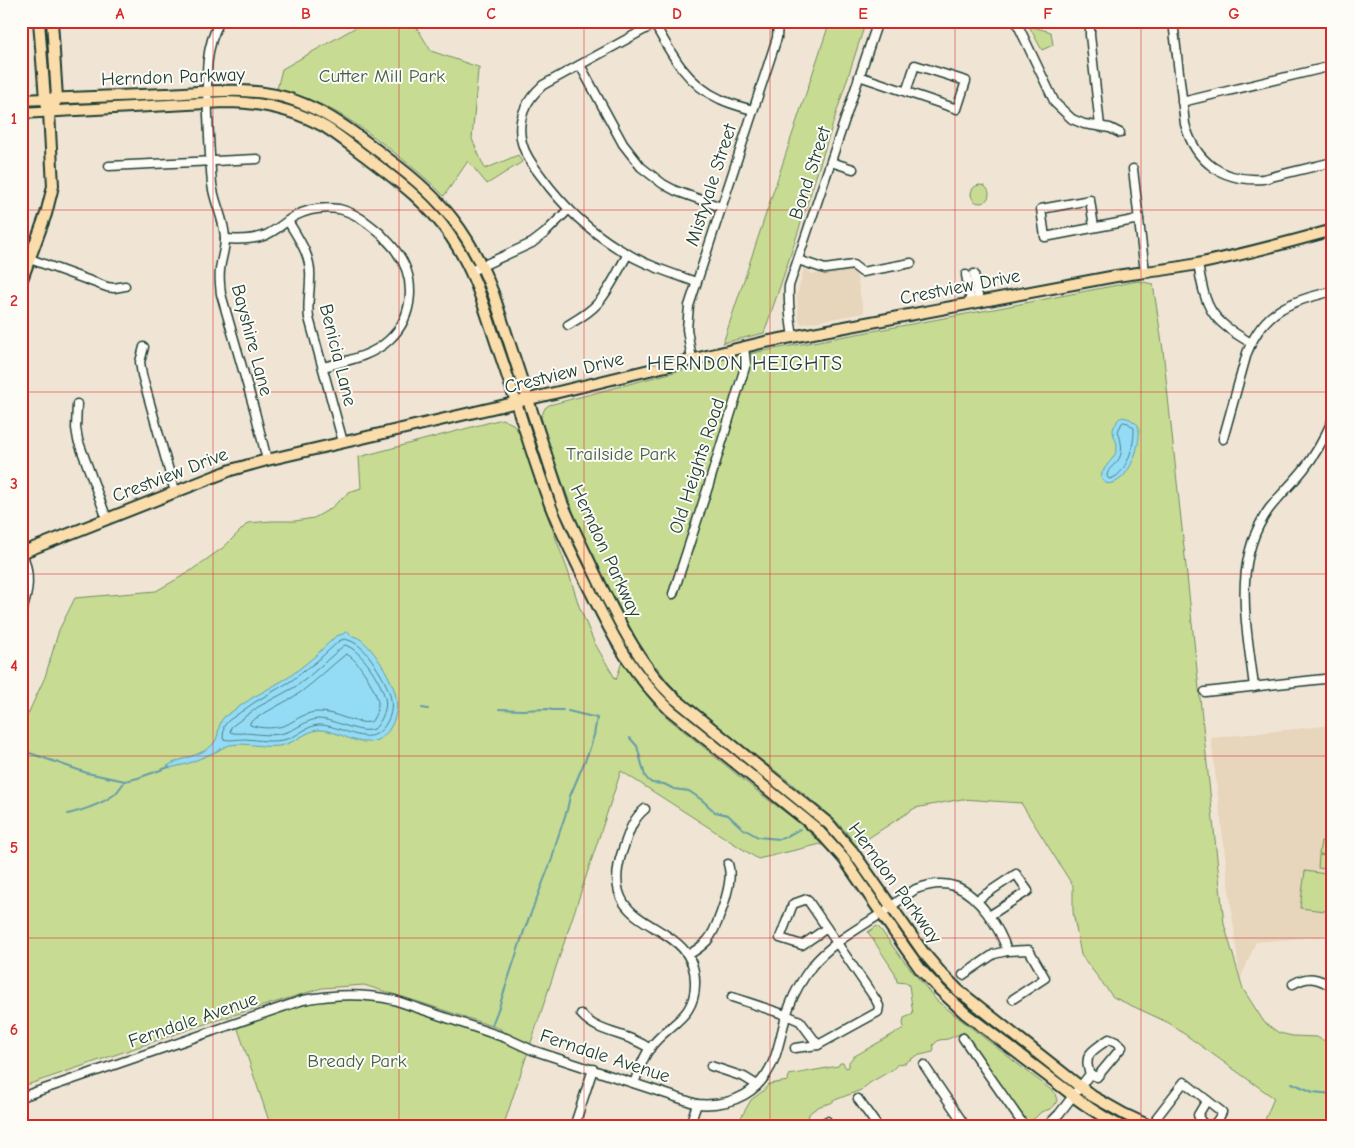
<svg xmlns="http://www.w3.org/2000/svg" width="1354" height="1148" viewBox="0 0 1354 1148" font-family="'Comic Neue',sans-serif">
  <rect width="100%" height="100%" fill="#f0e5d4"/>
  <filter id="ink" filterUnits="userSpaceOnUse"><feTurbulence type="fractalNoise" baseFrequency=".02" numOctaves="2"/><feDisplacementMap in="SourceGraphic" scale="10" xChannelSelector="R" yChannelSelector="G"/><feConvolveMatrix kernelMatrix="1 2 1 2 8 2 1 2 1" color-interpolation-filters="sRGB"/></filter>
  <g filter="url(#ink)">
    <g fill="#e7d5bc">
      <polygon points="804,268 813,274 828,273 851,269 856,273 864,313 802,324 799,321 798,316 797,295"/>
      <polygon points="1333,725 1333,937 1331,936 1256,942 1240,980 1211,738"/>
    </g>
    <g fill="#c7dc92" stroke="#738c63">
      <path d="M367 21H413L431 51 481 68 478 70 472 139 485 169 518 155 522 162 487 184 468 161 444 196C429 180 412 167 395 153 357 123 325 101 277 89L282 69Z"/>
      <path d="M830 21H866C832 125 800 230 764 333L723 343Z"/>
      <polygon points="1033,27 1051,32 1053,45 1042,50 1030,28"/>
      <circle cx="980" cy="194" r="9"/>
      <polygon points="1138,281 1153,284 1163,350 1224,924 1243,989 1264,1022 1279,1033 1293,1036 1317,1037 1322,1040 1333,1042 1333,1127 1262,1127 1274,1098 1169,1023 1113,997 1081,955 1073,912 1073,886 1021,803 962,799 915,808 856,846 847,833 836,821 791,783 690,704 669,683 656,666 646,694 658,709 669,719 762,795 801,824 821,844 758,859 621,771 503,1127 271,1127 236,1023 303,1000 364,995 415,1007 501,1036 501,1029 422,1003 364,985 322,988 208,1023 21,1087 21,732 27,716 45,677 59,630 75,598 156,591 186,574 224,547 248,523 272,521 295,521 314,518 330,509 349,492 361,488 359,457 502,419 513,424 521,436 541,498 569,574 579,606 594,642 616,680 632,631 607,584 577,522 549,446 541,417 545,408 549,405 720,360 758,352 999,308"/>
      <polygon points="1321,841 1333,842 1333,855 1319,854"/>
      <polygon points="1319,855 1333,857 1333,870 1318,868"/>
      <polygon points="1305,871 1333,875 1333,912 1300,908"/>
      <polygon points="877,926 881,930 899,955 937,1001 1055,1093 1057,1101 1054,1106 1050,1109 1041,1112 1034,1119 1026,1121 964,1032 948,1039 939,1040 933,1045 934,1048 933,1052 916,1056 905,1063 898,1064 892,1070 871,1082 861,1090 835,1100 831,1103 820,1106 812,1111 809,1114 808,1120 801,1123 783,1127 697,1127 700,1118 704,1118 708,1122 712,1124 728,1120 740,1119 751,1100 763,1091 769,1084 788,1081 789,1075 838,1066 840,1063 843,1063 846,1068 849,1067 849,1062 853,1057 904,1028 903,1023 904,1018 913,1014 909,985 906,983 897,982 895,973 868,932"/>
    </g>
    <g fill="#94dcf5" stroke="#659ca8">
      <path d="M1123 417 1130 419 1138 425C1143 441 1130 480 1112 483 1109 484 1107 484 1104 482 1095 475 1111 462 1114 456 1116 453 1117 449 1117 445 1116 439 1111 433 1114 427 1114 426 1115 425 1116 424 1118 419 1118 419 1123 417Z"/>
      <path d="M345 632H349L350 635C353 636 357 637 360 639 374 649 393 680 396 697 399 710 393 730 381 738 360 751 339 729 318 730 306 731 294 744 279 746 263 748 246 742 230 745 224 746 219 751 213 753 206 756 199 759 192 762 185 765 177 766 170 768L167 766C180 758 205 755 214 743 220 735 217 725 224 717L252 698 289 677 313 658 336 636 343 634Z"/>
    </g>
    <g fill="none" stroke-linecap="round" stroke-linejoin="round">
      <g stroke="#4e7d81" stroke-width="1">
        <path d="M1124 422 1128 423 1134 428C1135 444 1126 477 1109 479L1107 476C1108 470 1111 467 1116 463 1125 453 1121 441 1118 431L1122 423Z"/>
        <path d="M345 639C363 643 372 660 381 675 389 689 395 703 389 718 373 755 344 724 318 725 307 726 298 736 287 739 273 743 259 740 245 739 238 739 229 741 223 739L224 726 228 721 255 702 291 681 316 662 339 641Z"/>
        <path d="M345 645C362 650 381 682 385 698 387 706 384 714 381 720 379 723 377 727 374 729 360 735 335 719 318 719 306 720 297 729 287 732 273 737 259 734 245 733 240 733 235 734 230 732L231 727 258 707 295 687 306 679 342 647Z"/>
        <path d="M346 654C357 657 377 691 378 703 378 710 375 717 371 722 353 725 336 711 317 712 307 712 297 719 288 724 278 729 261 729 250 725V722C266 711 285 703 301 692 317 680 331 666 346 654Z"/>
      </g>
      <g stroke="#659ca8" stroke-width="2">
        <polyline points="422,708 428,709"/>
        <polyline points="499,709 522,710 547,709 553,710 563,710"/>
        <polyline points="630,738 637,746 645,776 648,780 652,783 664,784 674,789 689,791 702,800 715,812 728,815 742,828 758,837 779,839 784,838 800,829"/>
        <polyline points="21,750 87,773 125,781 138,778 169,767"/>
        <path d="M68 814C84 810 102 804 115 794 119 790 122 785 125 781"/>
        <polyline points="492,1025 499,1007 524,931 552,859 557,840 567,810 570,796 589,751 594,735 597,718 568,711"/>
        <polyline points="1292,1083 1313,1092 1332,1094 1333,1093"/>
      </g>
      <g stroke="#1f3d34" stroke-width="11">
        <g id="minor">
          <path d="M220 21C203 51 207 82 208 115 209 138 210 161 212 184 214 203 225 220 225 239 225 250 221 259 220 270 219 278 220 286 221 294L255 412 267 460"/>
          <path d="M653 21C670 52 686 84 720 99 730 104 742 107 753 110"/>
          <path d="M660 21 543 85C526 100 516 120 522 143 525 155 533 166 541 176 562 205 588 230 619 249 643 264 670 273 696 282"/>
          <polyline points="1016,21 1055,103 1072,119 1084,124 1110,128 1120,133"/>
          <polyline points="1094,21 1090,26 1090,35 1100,126"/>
          <path d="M1174 30 1185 124C1195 162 1223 182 1263 179L1333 162"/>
          <polyline points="580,65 623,144 641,167 663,184 676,191 721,207"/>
          <polyline points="859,76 957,109 966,81 915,65 906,92"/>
          <polyline points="1182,102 1328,67"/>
          <polyline points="831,162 853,169"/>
          <polyline points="109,166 257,159"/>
          <polyline points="1133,169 1145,272"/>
          <path d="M288 221C299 239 312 257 310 279 310 293 307 304 309 318L343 442"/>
          <polyline points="1094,227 1090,200 1041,209 1045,237 1139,219"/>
          <path d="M225 239C239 240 253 240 266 235 277 230 285 222 295 216 308 209 324 207 339 209 356 213 368 223 381 234 386 240 392 245 396 251 417 278 414 317 389 340 371 357 345 361 323 367"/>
          <polyline points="30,259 107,287 114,288 125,286"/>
          <polyline points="798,260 825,269 853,265 862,272 911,263"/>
          <path d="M1198 264C1206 310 1210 319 1251 343"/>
          <polyline points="471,271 532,243 545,233 569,209"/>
          <polyline points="974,274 979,301"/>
          <polyline points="966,275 971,302"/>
          <path d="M568 325C578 319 589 313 597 304 610 290 618 270 628 254"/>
          <path d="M793 337C790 319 788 303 789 286L878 21"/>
          <polyline points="144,347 140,362 142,375 175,492"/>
          <polyline points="692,360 687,329 689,306 777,38 778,21"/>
          <polyline points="77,404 76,428 78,440 107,519"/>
          <path d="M1223 439 1247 353C1264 309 1290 302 1333 291"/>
          <polyline points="673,594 709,484 746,364 744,347"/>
          <path d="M21 614C29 592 31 574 22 553"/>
          <path d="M1254 687C1247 627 1231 562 1269 509 1280 495 1293 483 1304 469 1316 454 1325 437 1333 419"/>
          <polyline points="1205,692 1333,678"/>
          <polyline points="977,900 1016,874 1028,891 989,916"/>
          <polyline points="1007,951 1029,950 1045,978 1013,999"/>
          <path d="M688 955C695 951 701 947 707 941 716 931 727 897 729 883 730 877 730 870 728 864"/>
          <path d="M1293 984C1309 975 1318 978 1333 987"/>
          <polyline points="732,997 786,1015 800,1021 818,1045"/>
          <path d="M581 1014C599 1035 628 1032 650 1049"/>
          <polyline points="963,1038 1025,1127"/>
          <polyline points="795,1048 818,1045 878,1012 879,1006 876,1000 807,899 793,904 780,938 802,945 827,928"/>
          <polyline points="924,1065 966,1127"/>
          <polyline points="711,1066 744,1077 757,1085"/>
          <path d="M634 1083C639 1071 642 1059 650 1048 668 1023 696 1019 695 982 695 915 594 937 622 852 628 836 631 820 645 809"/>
          <path d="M21 1097 303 1000C334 994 363 993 394 1000L506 1038 532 1050 697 1104C733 1107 762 1092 775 1057 781 1040 783 1022 790 1005 795 991 803 978 812 966 830 944 856 930 879 915 891 907 903 897 916 889 949 877 967 887 987 913 996 925 1003 937 1007 951L994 954 963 975"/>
          <polyline points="858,1099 878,1127"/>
          <polyline points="574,1127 593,1069"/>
          <polyline points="689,1127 697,1104"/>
          <polyline points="819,1127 827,1121"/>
          <path d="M1046 1127 1059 1114 1090 1074 1097 1077 1122 1047 1116 1042 1109 1039C1093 1050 1082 1054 1090 1074"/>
          <path d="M1155 1127 1157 1117 1184 1082 1222 1112C1220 1116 1218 1121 1215 1123 1206 1129 1200 1122 1198 1115L1207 1100"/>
        </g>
      </g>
      <g stroke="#1f3d34" stroke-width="14">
        <g id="major">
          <polyline points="52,21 57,98 55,103"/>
          <path d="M21 100C69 98 117 96 165 94 208 92 253 85 296 101 332 114 361 138 391 161 442 199 470 233 493 293L562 503C574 531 588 558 601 586 621 626 641 666 673 697L829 824 853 852 923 952 941 973 959 991 1092 1096 1124 1114 1152 1127"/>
          <path d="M21 113 225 102C260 102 295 110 325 127 338 135 349 144 361 153 394 178 428 202 451 237 476 273 485 311 499 351 517 403 532 456 551 507 563 537 578 566 592 594 614 639 633 675 670 710L817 829 844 859 906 949 921 970 938 988 966 1014 1066 1090C1083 1105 1101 1116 1122 1127"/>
          <polyline points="21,282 46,214 53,186 49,112 45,99 39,21"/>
          <path d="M21 553 231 470 267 460 501 406 765 342 1116 276C1142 272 1167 270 1192 265 1239 256 1286 243 1333 230"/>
        </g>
      </g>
      <use href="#minor" stroke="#fdfcf7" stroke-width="8"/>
      <use href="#major" stroke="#faddab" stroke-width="10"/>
    </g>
  </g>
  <path fill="none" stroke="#d62828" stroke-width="1" stroke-opacity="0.55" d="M213 21V1127M399 21V1127M584 21V1127M770 21V1127M955 21V1127M1141 21V1127M21 210H1333M21 392H1333M21 574H1333M21 756H1333M21 938H1333"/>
  <g text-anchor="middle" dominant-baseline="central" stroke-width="4" stroke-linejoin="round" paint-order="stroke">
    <g font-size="19" fill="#415d47" stroke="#fdfcf7">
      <text x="382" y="76">Cutter Mill Park</text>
      <text x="621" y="454">Trailside Park</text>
      <text x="357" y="1061">Bready Park</text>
    </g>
    <g font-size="19" fill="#1f3d34" stroke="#fdfcf7">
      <text transform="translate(173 77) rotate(-2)">Herndon Parkway</text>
      <text transform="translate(810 173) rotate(-72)">Bond Street</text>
      <text transform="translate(711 185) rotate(-72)">Mistyvale Street</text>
      <text transform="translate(960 287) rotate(-11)">Crestview Drive</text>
      <text transform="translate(252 340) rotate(75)">Bayshire Lane</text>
      <text transform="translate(338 355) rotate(76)">Benicia Lane</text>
      <text transform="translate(564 373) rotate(-14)">Crestview Drive</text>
      <text transform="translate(697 466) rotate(-72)">Old Heights Road</text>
      <text transform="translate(170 475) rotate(-21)">Crestview Drive</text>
      <text transform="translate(606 551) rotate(65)">Herndon Parkway</text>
      <text transform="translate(895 883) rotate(54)">Herndon Parkway</text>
      <text transform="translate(193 1020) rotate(-19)">Ferndale Avenue</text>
      <text transform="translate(605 1056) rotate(18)">Ferndale Avenue</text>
    </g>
    <g font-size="20" letter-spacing="1" fill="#1f3d34" stroke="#fdfcf7">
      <text x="745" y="363">HERNDON HEIGHTS</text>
    </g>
  </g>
  <rect width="1354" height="1148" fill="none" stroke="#fdfcf7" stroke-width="55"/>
  <rect x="28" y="28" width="1298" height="1092" fill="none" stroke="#d62828" stroke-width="2"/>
  <g font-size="16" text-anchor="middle" font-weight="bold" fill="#d62828">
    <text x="120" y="19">A</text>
    <text x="306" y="19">B</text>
    <text x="491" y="19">C</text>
    <text x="677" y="19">D</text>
    <text x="863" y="19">E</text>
    <text x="1048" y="19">F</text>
    <text x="1234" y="19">G</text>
    <text x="14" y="124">1</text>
    <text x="14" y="306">2</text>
    <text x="14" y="489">3</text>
    <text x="14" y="671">4</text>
    <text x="14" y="853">5</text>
    <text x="14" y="1035">6</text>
  </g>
</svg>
